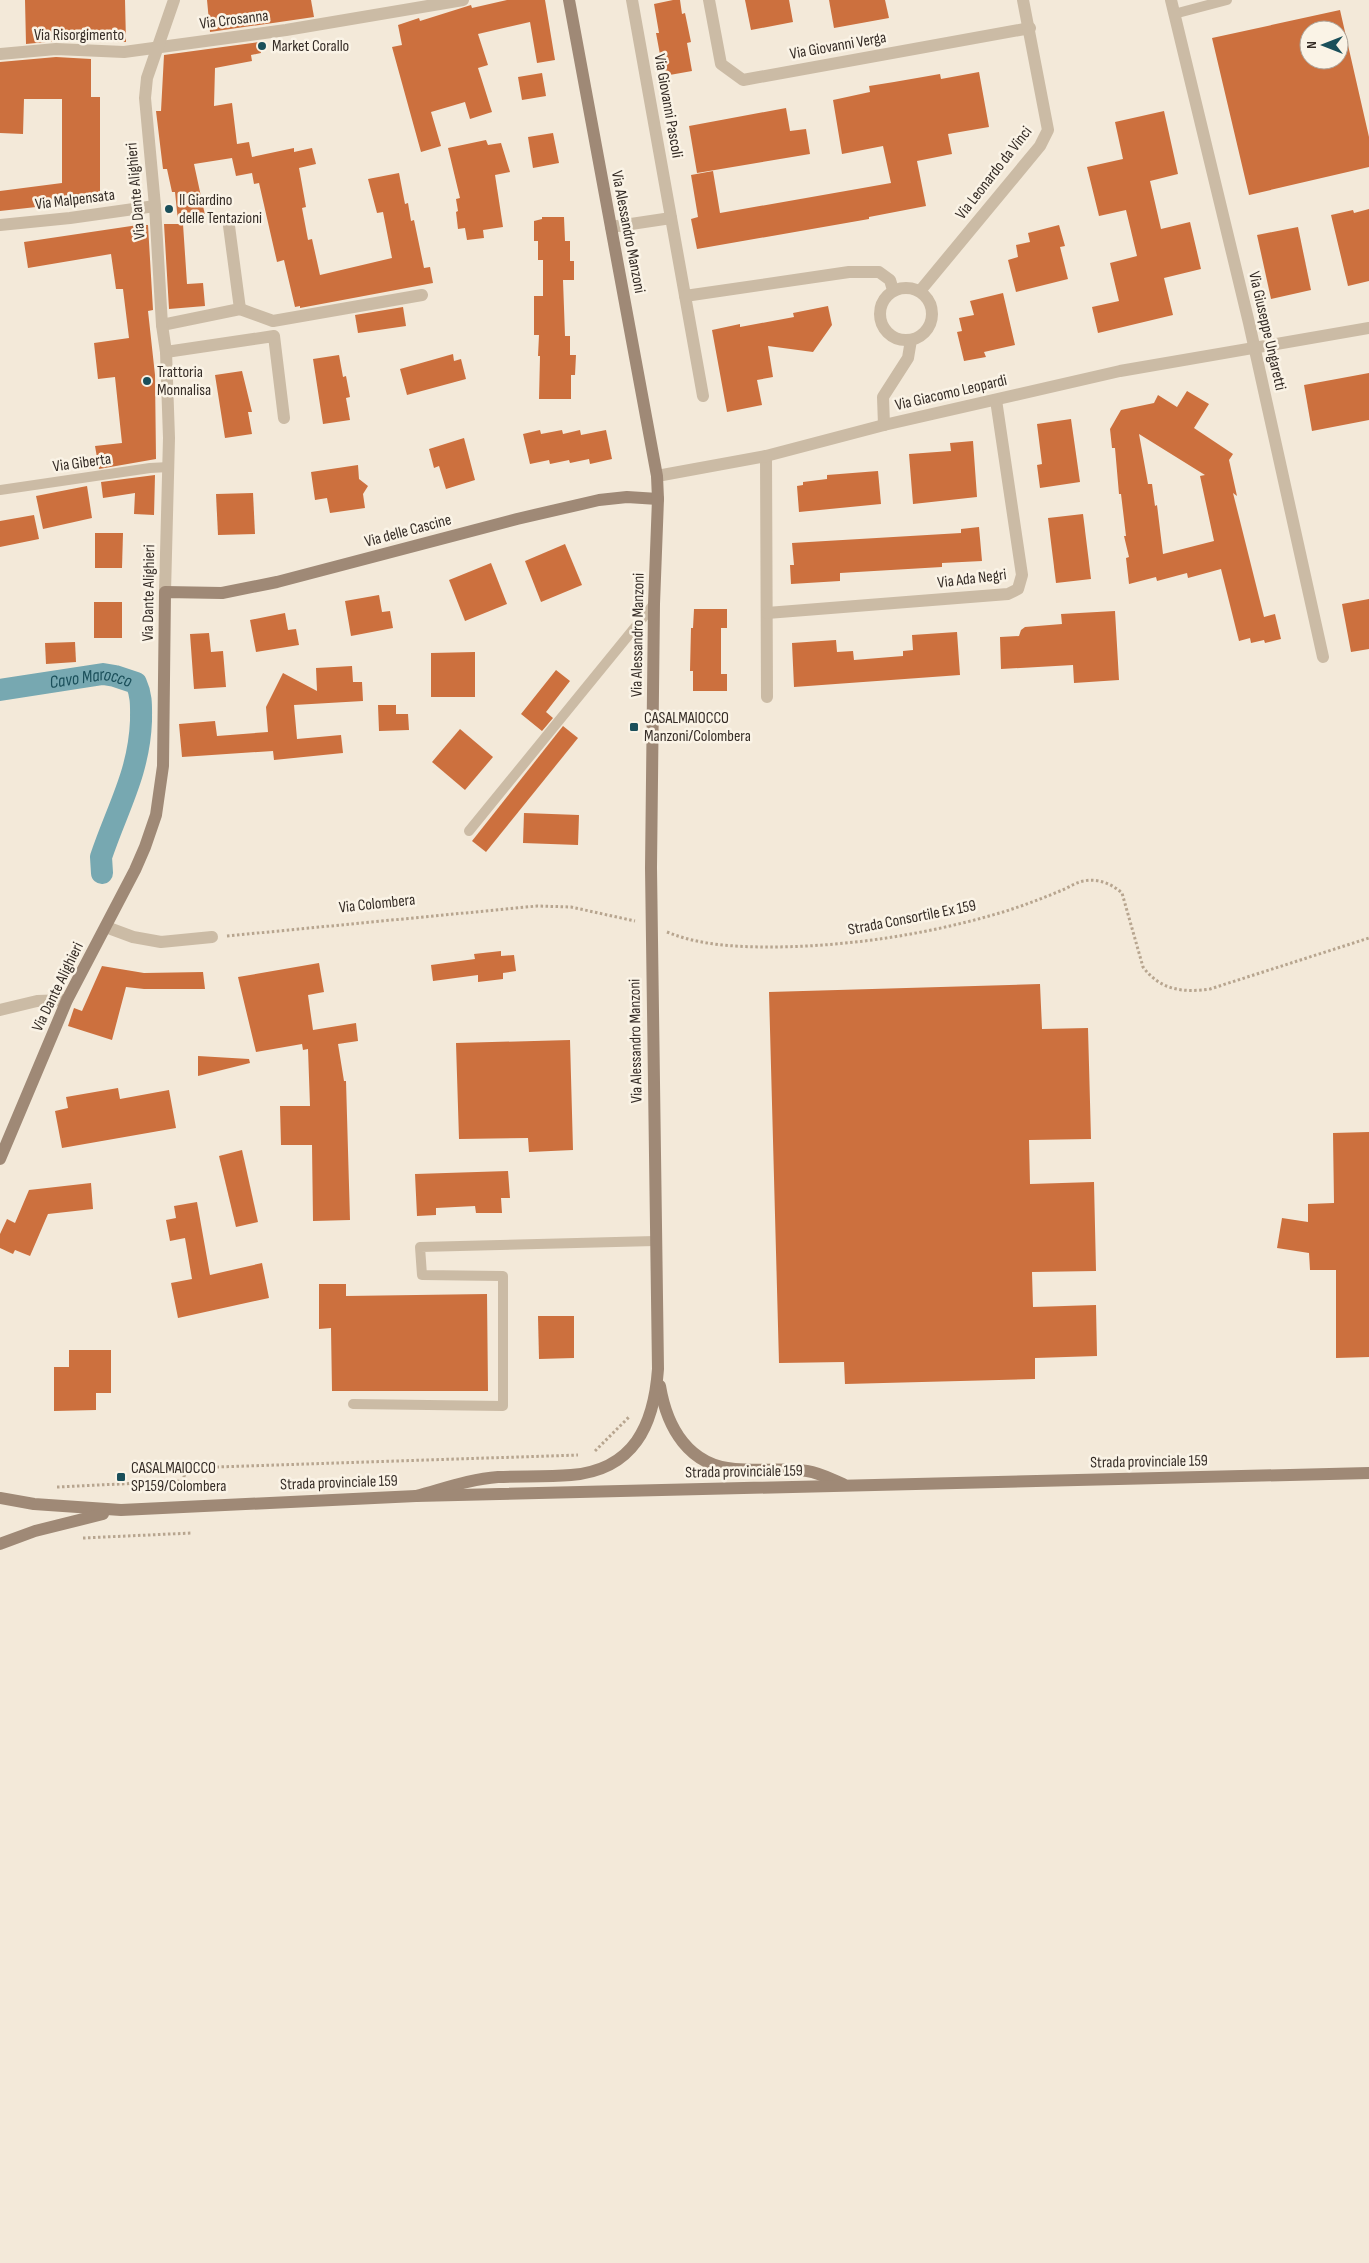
<svg xmlns="http://www.w3.org/2000/svg" width="1369" height="2263" viewBox="0 0 1369 2263" font-family="'Sofia Sans Condensed',sans-serif">
  <rect width="100%" height="100%" fill="#f3e9d9"/>
  <g fill="none" stroke-linecap="round" stroke-linejoin="round">
    <path stroke="#77a8b1" stroke-width="22" id="s1" d="M0 690 103 674 115 676 136 683C142 696 141 707 141 721 139 773 117 809 101 857L102 873"/>
  </g>
  <g fill="#cc703e" fill-rule="evenodd">
    <polygon points="25,0 125,0 126,42 56,41 26,44"/>
    <polygon points="207,0 311,0 314,17 210,32"/>
    <polygon points="507,0 545,0 555,60 537,63 530,22 478,34 488,65 478,68 492,112 470,119 465,102 431,112 441,146 421,152 392,47 402,45 398,25 419,18 420,21 471,5 472,8"/>
    <polygon points="673,0 680,0 682,14 685,13 691,42 687,43 692,71 664,76 656,33 659,33 654,4"/>
    <polygon points="745,0 789,0 793,22 751,30"/>
    <polygon points="829,0 885,0 889,18 834,28"/>
    <path d="M1340 10 1369 137V167L1249 195 1212 38ZM1309 30H1339V60H1309Z"/>
    <polygon points="259,42 261,53 251,55 252,61 215,68 214,106 232,103 237,144 249,142 252,157 294,148 294,152 312,148 316,164 299,168 306,207 302,208 308,240 312,239 320,275 392,258 383,212 377,213 368,179 399,173 405,204 408,203 411,221 414,220 424,268 430,267 433,283 300,308 300,306 295,307 284,260 277,262 259,183 254,184 252,173 236,176 232,158 194,164 205,215 178,221 175,192 172,192 167,169 163,169 156,111 161,111 164,55"/>
    <polygon points="56,57 91,59 91,97 100,97 100,200 0,211 0,191 62,183 62,99 24,99 23,134 0,133 0,62"/>
    <polygon points="979,72 989,127 948,134 952,154 917,161 926,206 869,217 869,219 697,249 691,219 698,217 691,175 713,171 720,213 891,183 883,146 842,154 833,100 870,92 869,86 894,82 940,74 941,79"/>
    <polygon points="542,73 546,96 522,100 518,77"/>
    <polygon points="786,108 790,131 806,129 810,154 697,173 689,126"/>
    <polygon points="1164,111 1178,174 1150,181 1161,229 1190,222 1201,269 1164,278 1173,315 1098,333 1092,307 1119,301 1110,263 1137,256 1126,210 1099,216 1087,167 1123,159 1115,122"/>
    <polygon points="553,133 559,163 533,168 528,137"/>
    <polygon points="486,140 488,145 501,143 510,172 495,175 503,227 483,230 484,238 467,240 465,228 458,229 456,212 458,211 456,199 460,198 448,148"/>
    <polygon points="1369,209 1369,281 1348,286 1331,215 1353,210 1354,213"/>
    <polygon points="542,217 564,217 565,241 570,241 570,261 574,261 574,280 563,280 565,336 570,336 570,355 576,355 575,375 571,375 571,399 539,399 540,356 538,356 539,335 534,335 534,296 543,296 543,260 538,260 538,241 534,241 534,221 542,219"/>
    <polygon points="164,224 183,224 187,284 203,283 205,306 169,309"/>
    <polygon points="138,225 148,225 153,310 148,311 155,375 156,459 99,469 95,446 122,443 115,377 98,379 94,343 129,338 123,289 116,289 111,254 28,268 24,242"/>
    <polygon points="1059,225 1065,246 1060,247 1068,279 1016,292 1008,260 1018,257 1016,245 1030,242 1028,233"/>
    <polygon points="1298,227 1311,290 1271,299 1257,235"/>
    <polygon points="1003,293 1015,345 984,352 986,357 964,361 957,332 962,331 959,318 974,315 970,301"/>
    <polygon points="828,306 832,325 813,352 768,346 773,377 757,380 762,405 727,412 712,330 740,324 740,327 794,317 793,313"/>
    <polygon points="403,307 406,326 358,333 355,315"/>
    <polygon points="453,354 454,361 461,359 466,379 407,395 400,369"/>
    <polygon points="339,355 343,377 346,376 350,397 346,398 350,420 323,424 313,359"/>
    <polygon points="242,371 252,412 248,412 252,434 225,438 215,375"/>
    <polygon points="1369,373 1369,420 1312,431 1304,385"/>
    <path d="M1187 391 1209 404 1194 428 1233 454 1229 460 1237 496 1233 493 1264 617 1275 614 1281 639 1265 643 1264 640 1251 643 1250 638 1239 641 1221 569 1188 578 1187 573 1157 581 1156 577 1129 584 1126 558 1129 557 1124 536H1126L1121 494H1119L1115 448H1112L1110 429 1121 410 1154 403 1158 395 1177 407ZM1139 434 1205 475 1200 476 1214 541 1163 554 1157 505 1155 506 1152 484H1148Z"/>
    <polygon points="1071,419 1080,482 1040,488 1037,465 1042,464 1037,424"/>
    <polygon points="540,430 541,434 562,430 563,434 580,430 581,435 606,430 612,459 590,464 589,459 570,463 569,460 550,464 549,460 530,464 523,434"/>
    <polygon points="464,438 475,480 446,489 439,466 434,468 429,449"/>
    <polygon points="973,441 977,497 913,504 909,454 951,451 950,443"/>
    <polygon points="358,465 359,479 368,486 363,494 365,508 330,513 327,498 315,500 311,472"/>
    <polygon points="878,471 881,504 799,512 797,486 803,485 803,482 827,479 827,475"/>
    <polygon points="155,475 154,515 134,514 135,493 103,498 101,482"/>
    <polygon points="87,486 92,518 43,529 36,496"/>
    <polygon points="253,493 255,534 218,535 216,494"/>
    <polygon points="1083,514 1091,579 1056,583 1048,518"/>
    <polygon points="34,515 39,539 0,547 0,521"/>
    <polygon points="979,527 982,561 942,563 942,567 840,573 840,581 791,584 790,565 794,565 792,543 961,533 961,529"/>
    <polygon points="95,533 123,533 122,568 95,568"/>
    <polygon points="565,544 582,585 541,602 525,561"/>
    <polygon points="491,563 507,604 465,621 449,580"/>
    <polygon points="379,595 382,612 390,611 393,628 351,636 345,601"/>
    <polygon points="1369,599 1369,649 1351,652 1342,604"/>
    <rect x="94" y="602" width="28" height="36"/>
    <polygon points="694,609 727,609 727,628 721,628 721,674 727,674 727,691 693,691 693,671 690,671 691,628 693,628"/>
    <polygon points="1115,611 1119,680 1074,683 1073,665 1001,669 1000,637 1019,636 1021,630 1025,627 1062,624 1061,614"/>
    <polygon points="285,613 288,630 296,629 299,645 256,652 250,620"/>
    <polygon points="957,632 960,675 794,687 792,643 836,640 837,652 853,651 854,660 903,656 903,651 913,650 912,635"/>
    <polygon points="209,633 211,652 223,651 226,687 194,689 190,634"/>
    <polygon points="75,642 76,662 46,664 45,643"/>
    <polygon points="475,652 475,697 431,697 431,653"/>
    <polygon points="352,666 353,682 362,682 363,701 294,705 297,739 341,735 343,753 274,760 273,751 182,757 179,724 215,721 217,736 268,732 266,707 283,673 317,691 316,668"/>
    <polygon points="556,670 570,681 546,712 553,718 542,731 521,714"/>
    <polygon points="378,705 396,705 396,714 408,714 409,730 379,731"/>
    <polygon points="563,726 578,738 486,852 472,841"/>
    <polygon points="460,729 493,757 465,790 432,762"/>
    <polygon points="524,813 579,815 578,845 523,843"/>
    <polygon points="501,951 501,956 514,955 516,971 503,973 503,979 478,982 478,975 433,981 431,965 475,959 474,954"/>
    <polygon points="319,963 324,992 308,995 313,1030 356,1023 358,1041 338,1044 344,1081 346,1081 350,1220 313,1221 312,1145 281,1145 280,1106 310,1106 308,1049 303,1050 302,1044 256,1052 238,977"/>
    <polygon points="102,966 144,973 203,972 205,989 144,989 126,987 112,1040 68,1026 74,1008 82,1011"/>
    <polygon points="1040,984 1042,1029 1088,1028 1091,1139 1029,1140 1030,1184 1094,1182 1096,1271 1032,1272 1033,1307 1096,1305 1097,1356 1035,1358 1035,1379 845,1384 844,1362 779,1363 769,992"/>
    <polygon points="570,1040 573,1150 529,1152 528,1138 459,1139 456,1043"/>
    <polygon points="198,1056 249,1059 250,1063 198,1076"/>
    <polygon points="118,1088 120,1099 169,1090 176,1128 62,1148 55,1111 68,1108 66,1097"/>
    <polygon points="1369,1132 1369,1357 1336,1358 1336,1270 1310,1270 1309,1253 1277,1248 1282,1218 1308,1222 1308,1204 1334,1203 1333,1133"/>
    <polygon points="242,1150 258,1222 236,1227 219,1156"/>
    <polygon points="508,1171 510,1198 501,1198 502,1213 476,1213 475,1206 436,1208 436,1215 417,1216 415,1174"/>
    <polygon points="91,1183 93,1209 48,1214 30,1256 15,1250 13,1254 0,1248 0,1234 7,1219 15,1223 29,1190"/>
    <polygon points="197,1202 210,1275 262,1263 269,1298 178,1318 171,1283 192,1279 185,1238 170,1241 166,1220 176,1218 174,1206"/>
    <polygon points="319,1284 346,1284 346,1296 487,1294 488,1391 332,1391 331,1328 319,1329"/>
    <polygon points="538,1316 574,1316 574,1358 539,1359"/>
    <polygon points="69,1350 111,1350 111,1393 96,1393 96,1410 54,1411 54,1367 69,1367"/>
  </g>
  <g fill="none" stroke-linecap="round" stroke-linejoin="round">
    <g stroke="#b7a58f" stroke-width="3" stroke-dasharray="2.5 2.5" stroke-linecap="butt">
      <path d="M667 932C701 946 739 947 775 947 853 946 929 934 1003 912 1022 906 1041 899 1060 891 1068 888 1076 882 1084 881 1098 878 1112 884 1122 893L1143 967C1160 990 1183 993 1210 989L1369 938"/>
      <polyline points="227,936 537,906 571,907 635,921"/>
      <polyline points="595,1451 630,1416"/>
      <polyline points="57,1487 183,1481 186,1468 578,1455"/>
      <polyline points="83,1538 192,1533"/>
    </g>
    <g stroke="#cbbba5" stroke-width="10">
      <polyline points="1174,14 1227,0"/>
      <polyline points="0,490 150,468 169,467"/>
      <polyline points="469,831 654,604"/>
      <polyline points="353,1404 503,1406 503,1276 422,1275 420,1247 655,1241"/>
    </g>
    <g stroke="#cbbba5" stroke-width="12">
      <polyline points="632,0 703,396"/>
      <polyline points="709,0 721,64 743,80 1030,28"/>
      <polyline points="1171,0 1249,323 1323,657"/>
      <polyline points="0,54 56,49 124,52 286,30 463,0"/>
      <polyline points="0,225 70,218 155,206"/>
      <polyline points="611,227 671,218"/>
      <circle cx="906" cy="314" r="26"/>
      <polyline points="920,291 1040,146 1048,130 1023,0"/>
      <polyline points="685,296 849,272 879,272 890,280 893,290"/>
      <polyline points="240,309 273,321 422,295"/>
      <polyline points="162,325 240,309 229,226"/>
      <polyline points="166,352 274,336 284,418"/>
      <polyline points="884,425 883,397 908,358 911,340"/>
      <polyline points="766,456 767,697"/>
      <polyline points="657,476 766,456 884,425 1120,371 1369,328"/>
      <polyline points="165,592 169,438 166,352 162,325 155,206 145,98 147,78 174,0"/>
      <polyline points="767,613 1008,594 1018,589 1022,575 996,400"/>
      <polyline points="106,927 133,937 161,942 212,937"/>
      <polyline points="0,1010 37,1001 67,1000"/>
    </g>
    <g stroke="#9f8976" stroke-width="12">
      <polyline points="0,1159 67,1000 135,870 145,847 156,815 163,766 165,592 222,593 277,582 517,519 599,500 627,497 658,499"/>
      <path d="M660 1386C667 1428 689 1466 735 1469 759 1471 783 1468 807 1471 820 1473 831 1479 843 1484"/>
      <path d="M416 1496C443 1489 470 1479 498 1477 522 1476 547 1477 571 1475 634 1470 654 1425 658 1369L651 868 654 604 658 499 657 476 569 0"/>
      <polyline points="0,1498 34,1504 121,1510 416,1496 1369,1473"/>
      <polyline points="0,1544 35,1531 103,1514"/>
    </g>
  </g>
  <g fill="#1a4f5a" stroke="#faf3e6" stroke-width="2">
    <circle cx="262" cy="46" r="5"/>
    <circle cx="169" cy="209" r="5"/>
    <circle cx="147" cy="381" r="5"/>
    <rect x="629" y="722" width="10" height="10" rx="2.5"/>
    <rect x="116" y="1472" width="10" height="10" rx="2.5"/>
  </g>
  <g text-anchor="middle" dominant-baseline="central" stroke-width="5" stroke-linejoin="round" paint-order="stroke">
    <g font-size="16" fill="#362d27" stroke="#faf3e6">
      <text transform="translate(234 20) rotate(-7)">Via Crosanna</text>
      <text x="79" y="35">Via Risorgimento</text>
      <text transform="translate(838 46) rotate(-10)">Via Giovanni Verga</text>
      <text transform="translate(668 106) rotate(80)">Via Giovanni Pascoli</text>
      <text transform="translate(994 173) rotate(-52)">Via Leonardo da Vinci</text>
      <text transform="translate(136 191) rotate(-95)">Via Dante Alighieri</text>
      <text transform="translate(75 200) rotate(-7)">Via Malpensata</text>
      <text transform="translate(628 232) rotate(79)">Via Alessandro Manzoni</text>
      <text transform="translate(1267 331) rotate(77)">Via Giuseppe Ungaretti</text>
      <text transform="translate(951 393) rotate(-13)">Via Giacomo Leopardi</text>
      <text transform="translate(82 463) rotate(-8)">Via Giberta</text>
      <text transform="translate(408 531) rotate(-15)">Via delle Cascine</text>
      <text transform="translate(972 579) rotate(-7)">Via Ada Negri</text>
      <text transform="translate(149 593) rotate(-89)">Via Dante Alighieri</text>
      <text transform="translate(638 635) rotate(-89)">Via Alessandro Manzoni</text>
      <text transform="translate(377 904) rotate(-6)">Via Colombera</text>
      <text transform="translate(912 918) rotate(-11)">Strada Consortile Ex 159</text>
      <text transform="translate(58 987) rotate(-64)">Via Dante Alighieri</text>
      <text transform="translate(636 1041) rotate(-91)">Via Alessandro Manzoni</text>
      <text transform="translate(1149 1462) rotate(-1)">Strada provinciale 159</text>
      <text transform="translate(744 1472) rotate(-1)">Strada provinciale 159</text>
      <text transform="translate(339 1483) rotate(-2)">Strada provinciale 159</text>
    </g>
    <g font-size="16" fill="#362d27" stroke="#faf3e6" text-anchor="start">
      <text x="272" y="46">Market Corallo</text>
      <text x="179" y="200">Il Giardino<tspan x="179" dy="18">delle Tentazioni</tspan></text>
      <text x="157" y="372">Trattoria<tspan x="157" dy="18">Monnalisa</tspan></text>
      <text x="644" y="718">CASALMAIOCCO<tspan x="644" dy="18">Manzoni/Colombera</tspan></text>
      <text x="131" y="1468">CASALMAIOCCO<tspan x="131" dy="18">SP159/Colombera</tspan></text>
    </g>
    <g font-size="18" font-style="italic" fill="#1a4f5a" stroke="#faf3e6">
      <text stroke="none"><textPath href="#s1" startOffset="92">Cavo Marocco</textPath></text>
    </g>
  </g>
  <g transform="translate(1324 45) rotate(270)"><circle r="24" fill="#faf3e6" stroke="#aca49a"/>
  <path d="M0-4L9 19L0 12L-9 19Z" fill="#1a4f5a"/>
  <text y="-8" font-size="14" font-weight="bold" text-anchor="middle" fill="#362d27">N</text>
  </g>
</svg>
